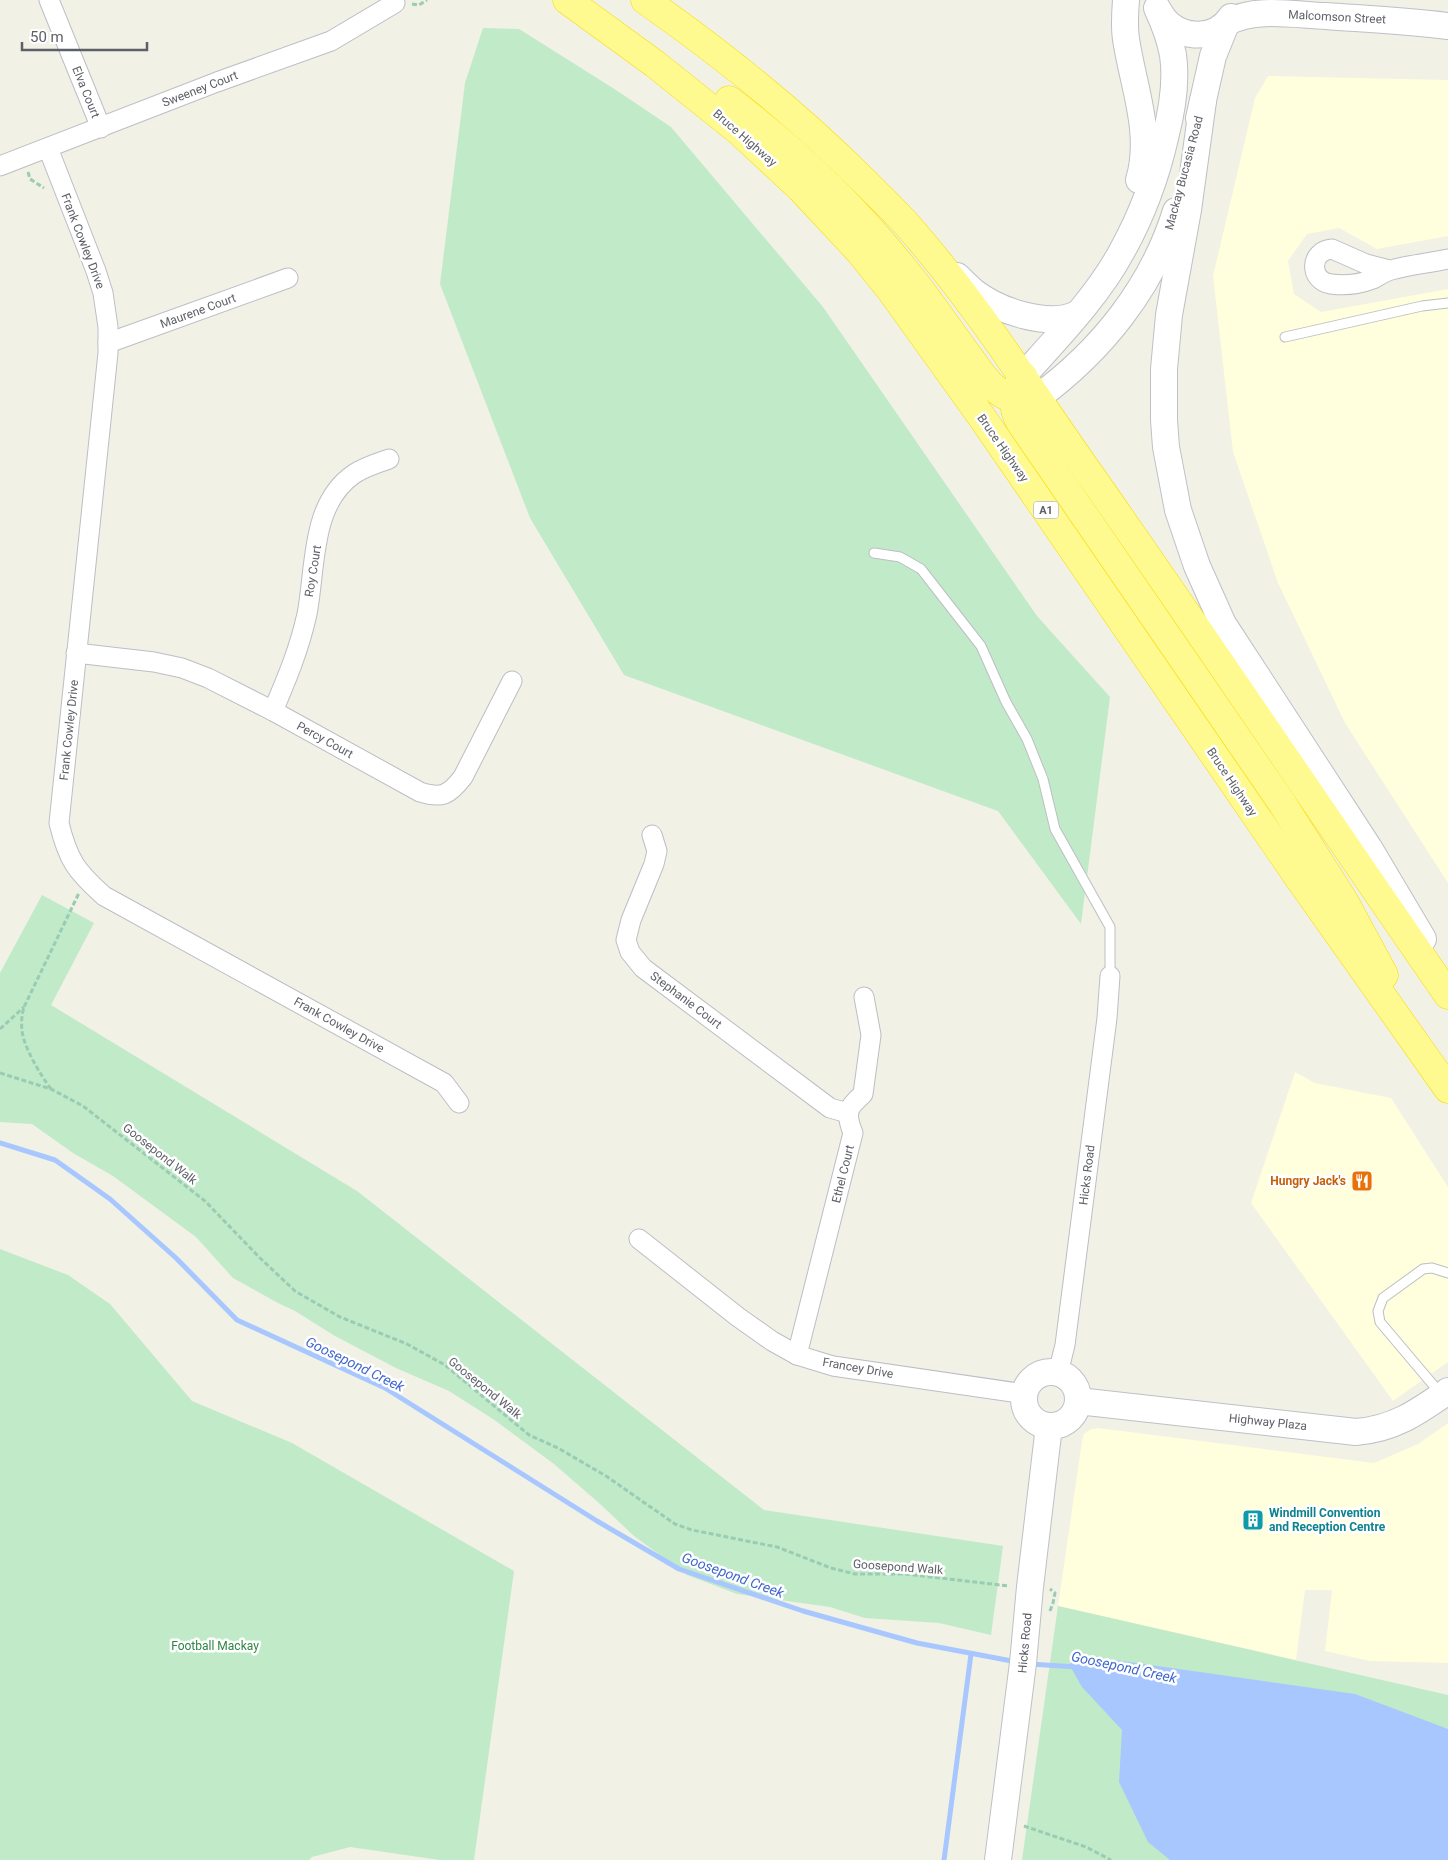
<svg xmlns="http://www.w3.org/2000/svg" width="1448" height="1860" viewBox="0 0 1448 1860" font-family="Roboto,sans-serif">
  <rect width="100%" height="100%" fill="#f1f1e6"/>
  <g fill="#fffedd">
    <polygon points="1268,76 1448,80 1448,236 1377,249 1339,228 1307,234 1288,261 1294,294 1321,312 1448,289 1448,883 1345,723 1278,583 1233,452 1213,276 1255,98"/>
    <polygon points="1295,1072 1315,1083 1391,1098 1448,1187 1448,1362 1393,1401 1251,1203"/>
    <polygon points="1448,1423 1448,1663 1370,1661 1325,1651 1332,1590 1305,1590 1296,1660 1058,1606 1082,1441 1084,1434 1091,1429 1098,1428 1374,1463 1418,1444"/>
  </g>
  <g fill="#c1eac9">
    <polygon points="483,28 519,29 616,90 671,127 823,307 1037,616 1110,697 1081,924 998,811 624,675 530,518 440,284 465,83"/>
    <polygon points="42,895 94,923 51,1005 357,1191 764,1510 1003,1546 991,1635 939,1623 865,1618 830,1607 737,1594 687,1575 634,1536 599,1503 554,1464 493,1419 449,1391 396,1368 335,1336 295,1311 278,1303 233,1278 196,1237 113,1176 73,1153 32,1124 0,1122 0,973"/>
    <polygon points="0,1249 68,1275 110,1304 192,1401 292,1443 514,1571 474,1860 440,1860 350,1847 312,1857 309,1860 0,1860"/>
    <polygon points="1058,1606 1448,1695 1448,1860 1022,1860"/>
  </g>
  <polygon fill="#a8c7ff" points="1073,1654 1355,1694 1448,1729 1448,1860 1170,1860 1148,1842 1119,1782 1122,1730 1082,1687 1070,1666"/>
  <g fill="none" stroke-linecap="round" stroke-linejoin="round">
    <g stroke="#a8c7ff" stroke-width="5">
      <polyline points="0,1143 55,1160 110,1199 176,1258 237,1320 385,1388 597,1521 679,1569 803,1611 917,1643 1017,1662"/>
      <polyline points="1030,1664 1077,1667"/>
      <polyline points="944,1860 971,1654"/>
    </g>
    <g stroke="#bdbec5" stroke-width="11">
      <g id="lane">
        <polyline points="1285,337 1422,306 1448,303"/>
        <polyline points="874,553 900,557 921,569 981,646 1006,702 1027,739 1043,779 1055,829 1110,927 1110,976"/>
        <polyline points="1440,1393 1380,1322 1378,1311 1383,1298 1423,1269 1432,1268 1448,1273"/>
      </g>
    </g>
    <g stroke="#bdbec5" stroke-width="21">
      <g id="street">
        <polyline points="49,0 101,128"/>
        <path d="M48 148 96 271 103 293 108 327V353L59 823C68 860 76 871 104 896L444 1083 459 1103"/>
        <polyline points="0,166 217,82 331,41 395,3"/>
        <path d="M1389 270 1366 264 1332 249C1309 251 1309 281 1331 284 1345 286 1360 284 1373 279 1379 276 1384 272 1391 270 1409 265 1429 263 1448 259"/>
        <polyline points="108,343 288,278"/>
        <path d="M76 653 154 662 182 668 208 678 273 711 420 792C442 799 449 795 463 777L512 681"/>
        <path d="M273 711C287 678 299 650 307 614 316 568 310 504 354 474 364 467 377 463 389 459"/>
        <polyline points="652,835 657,851 654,864 631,920 626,940 630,952 643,968 830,1108 848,1113"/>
        <polyline points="639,1239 738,1317 772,1341 797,1355 833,1366 1025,1394"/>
        <path d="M797 1355 853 1133C845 1113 847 1108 863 1094L871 1035 864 997"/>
        <polyline points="1058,1373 1065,1345 1107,1018 1110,976"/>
      </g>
    </g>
    <g stroke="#bec0c7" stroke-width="28">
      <g id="secondary">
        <path d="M1126 0C1125 13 1124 26 1126 39 1133 86 1153 133 1139 180"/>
        <path d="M1160 13C1174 39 1214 43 1231 17"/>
        <path d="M1228 22C1256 7 1295 15 1326 16 1367 19 1407 21 1448 26"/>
        <polyline points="1203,101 1188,210 1169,315 1164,369 1164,420 1166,447 1178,510 1197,566 1223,624 1369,848 1423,939"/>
        <polyline points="1199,118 1213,56 1226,24"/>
        <path d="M957 276C962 281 968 287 974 292 999 311 1048 328 1077 314"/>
        <path d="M1023 376C1057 338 1098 296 1122 251 1142 215 1156 177 1165 138 1172 111 1177 82 1173 55 1170 38 1164 23 1157 8"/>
        <path d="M1037 398C1101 351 1152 288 1176 211"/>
        <circle cx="1051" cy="1399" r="27"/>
        <path d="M1078 1401 1356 1432C1394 1429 1418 1412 1448 1391"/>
        <polyline points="998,1860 1023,1663 1030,1587 1049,1426"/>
      </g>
    </g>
    <g stroke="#f7dc00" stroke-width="29">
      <g id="highway">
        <polyline points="567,0 655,64 740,132 801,189 859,251 892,292 981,416 1298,877 1448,1089"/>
        <path d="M645 0C722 54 797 114 864 181 879 196 895 211 909 227 979 307 1035 397 1096 483 1215 653 1330 825 1448 995"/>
        <path d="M729 100C794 149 853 205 904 269 928 298 949 330 972 361 987 383 1002 403 1031 400"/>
        <path d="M1023 376C1013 391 1011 406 1020 422L1282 803 1344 901 1384 975"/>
      </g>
    </g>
    <g stroke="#99ccb2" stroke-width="3" stroke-dasharray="5 2.5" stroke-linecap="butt">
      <polyline points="412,4 419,5 427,0"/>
      <polyline points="28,172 30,179 44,188"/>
      <polyline points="0,1029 24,1007"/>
      <polyline points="0,1073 51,1089 83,1106 205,1201 260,1258 295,1291 340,1317 407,1344 445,1365 529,1435 558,1448 606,1476 675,1524 692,1530 777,1547 831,1568 855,1574 905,1574 1009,1586"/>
      <path d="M51 1089C41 1076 23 1046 22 1030 21 1022 22 1014 24 1007L79 893"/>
      <polyline points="1050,1611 1053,1603 1055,1593 1050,1589"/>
      <polyline points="1024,1826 1086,1847 1111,1860"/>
    </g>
    <use href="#lane" stroke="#fff" stroke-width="9"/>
    <use href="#street" stroke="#fff" stroke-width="19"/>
    <use href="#secondary" stroke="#fff" stroke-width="26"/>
    <use href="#highway" stroke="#fffa8f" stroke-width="28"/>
  </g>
  <defs>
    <g id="restaurant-square" transform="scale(1.125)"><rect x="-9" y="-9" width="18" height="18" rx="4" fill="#e8710a" stroke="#fff"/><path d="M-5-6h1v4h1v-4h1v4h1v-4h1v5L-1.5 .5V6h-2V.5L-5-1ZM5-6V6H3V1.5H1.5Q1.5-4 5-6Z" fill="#fff"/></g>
    <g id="building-square" transform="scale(1.125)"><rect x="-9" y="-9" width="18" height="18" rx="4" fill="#0f9aa8" stroke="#fff"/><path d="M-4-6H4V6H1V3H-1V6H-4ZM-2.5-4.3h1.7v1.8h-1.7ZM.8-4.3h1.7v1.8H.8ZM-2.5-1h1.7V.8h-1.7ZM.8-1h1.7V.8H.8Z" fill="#fff"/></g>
  </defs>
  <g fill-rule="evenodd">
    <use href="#restaurant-square" x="1362" y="1181"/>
    <use href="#building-square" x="1253" y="1520"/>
  </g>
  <g text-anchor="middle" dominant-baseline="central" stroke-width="5" stroke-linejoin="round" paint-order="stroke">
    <rect fill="#fff" stroke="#8e9095" stroke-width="1" x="1033.5" y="501.5" width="25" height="17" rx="4"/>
    <g font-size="11" font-weight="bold" fill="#5d6067">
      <text x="1046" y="510">A1</text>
    </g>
    <g font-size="12" fill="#5d6067" stroke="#fff">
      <text transform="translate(1337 17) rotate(3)">Malcomson Street</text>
      <text transform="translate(200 89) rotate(-21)">Sweeney Court</text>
      <text transform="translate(86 92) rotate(68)">Elva Court</text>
      <text transform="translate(745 138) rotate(41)">Bruce Highway</text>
      <text transform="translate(1184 173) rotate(-75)">Mackay Bucasia Road</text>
      <text transform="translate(83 241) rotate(69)">Frank Cowley Drive</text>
      <text transform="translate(198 311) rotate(-20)">Maurene Court</text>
      <text transform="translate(1003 448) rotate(55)">Bruce Highway</text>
      <text transform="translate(313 571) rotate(-81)">Roy Court</text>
      <text transform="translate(69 730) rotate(-84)">Frank Cowley Drive</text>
      <text transform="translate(325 740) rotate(29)">Percy Court</text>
      <text transform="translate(1232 782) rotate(56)">Bruce Highway</text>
      <text transform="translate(686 1000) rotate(37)">Stephanie Court</text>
      <text transform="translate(339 1025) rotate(29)">Frank Cowley Drive</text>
      <text transform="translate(160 1154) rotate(38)">Goosepond Walk</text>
      <text transform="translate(843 1174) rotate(-76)">Ethel Court</text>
      <text transform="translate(1087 1175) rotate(-83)">Hicks Road</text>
      <text transform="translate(858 1368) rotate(10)">Francey Drive</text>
      <text transform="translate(485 1388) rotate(39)">Goosepond Walk</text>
      <text transform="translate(1268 1422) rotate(6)">Highway Plaza</text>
      <text transform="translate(898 1567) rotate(4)">Goosepond Walk</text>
      <text transform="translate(1025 1643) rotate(-85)">Hicks Road</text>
    </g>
    <g font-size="12" font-weight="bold" fill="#c56008" stroke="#fff" text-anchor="end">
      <text x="1346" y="1181">Hungry Jack's</text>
    </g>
    <g font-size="12" font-weight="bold" fill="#0d838f" stroke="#fff" text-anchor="start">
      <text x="1269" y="1513">Windmill Convention<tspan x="1269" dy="14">and Reception Centre</tspan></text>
    </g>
    <g font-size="12" fill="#2f8544" stroke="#fff">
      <text x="215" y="1646">Football Mackay</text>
    </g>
    <g font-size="14" font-style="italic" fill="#4068cd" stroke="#fff">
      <text transform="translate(355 1364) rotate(26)">Goosepond Creek</text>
      <text transform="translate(733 1575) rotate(20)">Goosepond Creek</text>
      <text transform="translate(1124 1667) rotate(12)">Goosepond Creek</text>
    </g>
  </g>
  <path d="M22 42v8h125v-8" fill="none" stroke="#5d6067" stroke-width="2.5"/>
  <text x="30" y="42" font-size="15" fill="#5d6067" stroke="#ffffff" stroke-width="4" paint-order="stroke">50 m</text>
</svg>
